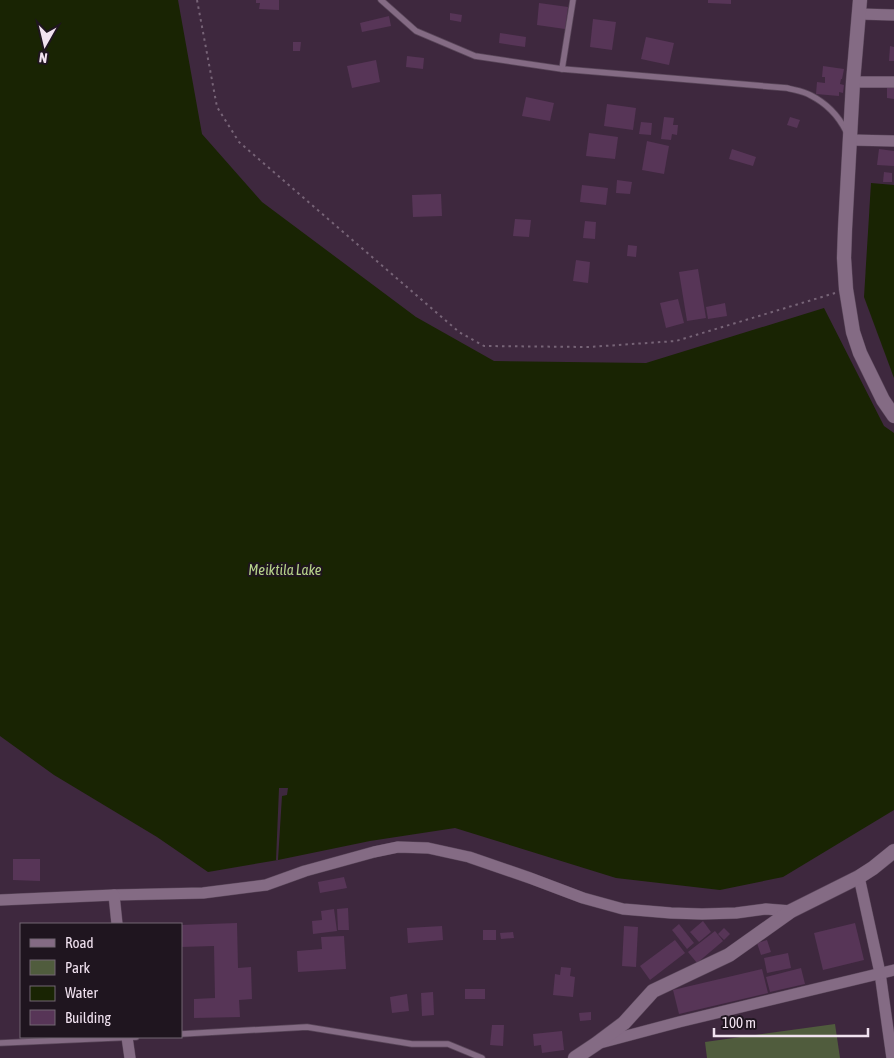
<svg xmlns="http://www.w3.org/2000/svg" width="894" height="1058" viewBox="0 0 894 1058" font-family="'Asap Condensed',sans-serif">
  <rect width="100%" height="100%" fill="#3e283e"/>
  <polygon fill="#505c3d" points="835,1024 840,1058 707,1058 705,1042"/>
  <g fill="#192403">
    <polygon points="0,0 178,0 202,134 262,202 416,317 494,361 646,363 824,308 884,426 894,433 894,810 783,877 720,890 616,878 455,828 370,841 278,860 208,872 157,837 54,775 0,736"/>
    <polygon points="871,183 894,185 894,378 864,297"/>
  </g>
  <polygon fill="#3e283e" points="279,788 288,788 287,795 282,796 278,860 276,860"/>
  <g fill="#573557">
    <polygon points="256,0 279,0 279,10 259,9 260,3 256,3"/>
    <polygon points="708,0 731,0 731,4 708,3"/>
    <polygon points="539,3 568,7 565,29 537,25"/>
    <polygon points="450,13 462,15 461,22 450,20"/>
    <polygon points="389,16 391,26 362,32 360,23"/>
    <polygon points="593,19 616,22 612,50 590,47"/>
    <polygon points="500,33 526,37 525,47 499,43"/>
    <polygon points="646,37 674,43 669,65 641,59"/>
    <polygon points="293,42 301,42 300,51 293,51"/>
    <polygon points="890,46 894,47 894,61 889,61"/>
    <polygon points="407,56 424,58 423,69 406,67"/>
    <polygon points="376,60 380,82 352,88 347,66"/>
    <polygon points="823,66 844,69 842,79 841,79 840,84 844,85 843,93 839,92 839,96 816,94 817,82 825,83 825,77 822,77"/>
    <polygon points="887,83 894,84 894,99 887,98"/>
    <polygon points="526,97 554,103 550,121 522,116"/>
    <polygon points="607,104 636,108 633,130 604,126"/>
    <polygon points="664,117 674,118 673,125 678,125 677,135 672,134 671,140 661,139"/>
    <polygon points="790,117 800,120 797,128 787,125"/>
    <polygon points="641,122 652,123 651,135 639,134"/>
    <polygon points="589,133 618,137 615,159 586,156"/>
    <polygon points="647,141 669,146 664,174 642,170"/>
    <polygon points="732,149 756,157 753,166 729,159"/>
    <polygon points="879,149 894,151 894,166 877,165"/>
    <polygon points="884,172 892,173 892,182 883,182"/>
    <polygon points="617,180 632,182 630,194 616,193"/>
    <polygon points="582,185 608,188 606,205 580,202"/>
    <polygon points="441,194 442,216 413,217 412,195"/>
    <polygon points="515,219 531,220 529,237 513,236"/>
    <polygon points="585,221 596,222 595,239 583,238"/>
    <polygon points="628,245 637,246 636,257 627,256"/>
    <polygon points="576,260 590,262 588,283 573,281"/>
    <polygon points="698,269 706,318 687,321 679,272"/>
    <polygon points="678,299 684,323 666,328 660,303"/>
    <polygon points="725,303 727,316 708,319 706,307"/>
    <polygon points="13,859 40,859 40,881 13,880"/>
    <polygon points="344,877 347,888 320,893 318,882"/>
    <polygon points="348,908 349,930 338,930 337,909"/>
    <polygon points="334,909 337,931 313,934 312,921 322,920 321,911"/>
    <polygon points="703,921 711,932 699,942 690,932"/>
    <polygon points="237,923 238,968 251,967 252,999 239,1000 240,1017 194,1018 194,999 215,998 214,946 181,947 181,925"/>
    <polygon points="855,923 864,960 823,970 814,933"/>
    <polygon points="679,924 694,943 687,949 672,930"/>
    <polygon points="442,926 443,940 408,943 407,928"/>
    <polygon points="624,926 638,927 636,967 622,966"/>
    <polygon points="724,928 730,934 724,940 718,934"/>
    <rect x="483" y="930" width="13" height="10"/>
    <polygon points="715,931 723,941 697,963 688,952"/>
    <polygon points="513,932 514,938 501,939 500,933"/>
    <polygon points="344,936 346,969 298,972 297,951 322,949 321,937"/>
    <polygon points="675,940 685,953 650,980 640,966"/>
    <polygon points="767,940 771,952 761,955 757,943"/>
    <polygon points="788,953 791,968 767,973 764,958"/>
    <polygon points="561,967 571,968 570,976 575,977 573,997 553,995 555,974 560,975"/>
    <polygon points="801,968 805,984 770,992 766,977"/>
    <polygon points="762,969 768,993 679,1014 673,990"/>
    <rect x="465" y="989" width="20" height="10"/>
    <polygon points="433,992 434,1015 422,1016 421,993"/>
    <polygon points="407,994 409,1011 392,1013 390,997"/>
    <polygon points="591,1012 591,1020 580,1021 579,1013"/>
    <polygon points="492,1025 504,1025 503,1046 490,1045"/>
    <polygon points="562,1031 564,1050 542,1053 541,1045 534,1046 533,1034"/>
  </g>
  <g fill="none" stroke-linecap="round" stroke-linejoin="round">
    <g stroke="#5a475a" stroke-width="7">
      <g id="service">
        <path d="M381 0 416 31 475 56 562 69 787 88C794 90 803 91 810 95 826 103 838 115 846 131"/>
        <polyline points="562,69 573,0"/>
        <polyline points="181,1034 307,1027 412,1044 448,1044 482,1058"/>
        <polyline points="0,1043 136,1037"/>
      </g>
    </g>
    <g stroke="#5a475a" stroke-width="12">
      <g id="minor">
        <polyline points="859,14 894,15"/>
        <polyline points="853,82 894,82"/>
        <polyline points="851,140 894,141"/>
        <polyline points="859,877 880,973 892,1058"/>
        <polyline points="114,895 203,893 266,885 305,871 374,852 398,847 428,848 469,857 530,878 583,898 623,909 671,913 702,914 736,913 766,909 791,911"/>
        <polyline points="0,900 114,895 117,924"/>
        <polyline points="127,1037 130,1058"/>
        <polyline points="600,1043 679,1022 894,970"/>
      </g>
    </g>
    <g stroke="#5a475a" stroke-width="15">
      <g id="tertiary">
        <polyline points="860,0 853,82 845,229 844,258 846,289 853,332 860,353 883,400 894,416"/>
        <polyline points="575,1058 596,1044 624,1023 653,991 729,955 791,911 859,877 873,868 894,851"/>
      </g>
    </g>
    <polyline stroke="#776477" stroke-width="2" stroke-dasharray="2.5 4" stroke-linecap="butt" points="197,0 217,107 239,142 459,332 484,346 589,347 676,341 835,293"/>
    <use href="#service" stroke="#846b84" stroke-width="5.5"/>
    <use href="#minor" stroke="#846b84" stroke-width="11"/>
    <use href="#tertiary" stroke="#846b84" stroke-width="14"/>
  </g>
  <g text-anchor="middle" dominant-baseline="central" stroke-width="4" stroke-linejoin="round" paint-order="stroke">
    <g font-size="15" font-style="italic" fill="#b7d38b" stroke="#1f151f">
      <text x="285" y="569">Meiktila Lake</text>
    </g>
  </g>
  <rect x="20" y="923" width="162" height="115" fill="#1f151f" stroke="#736773"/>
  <rect x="30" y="939" width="25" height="8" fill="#846b84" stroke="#736773"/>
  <text x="65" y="948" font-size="15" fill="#f1e2f0">Road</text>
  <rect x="30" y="960" width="25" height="15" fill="#505c3d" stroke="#736773"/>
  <text x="65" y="973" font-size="15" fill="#f1e2f0">Park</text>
  <rect x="30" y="986" width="25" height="15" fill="#192403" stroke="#736773"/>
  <text x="65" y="998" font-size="15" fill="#f1e2f0">Water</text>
  <rect x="30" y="1010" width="25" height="15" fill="#573557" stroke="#736773"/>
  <text x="65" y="1023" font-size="15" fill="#f1e2f0">Building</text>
  <g transform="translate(45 45) rotate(188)" stroke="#1f151f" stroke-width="4" paint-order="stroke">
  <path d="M0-4L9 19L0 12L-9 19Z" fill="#f1e2f0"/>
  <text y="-8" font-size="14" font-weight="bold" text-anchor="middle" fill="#f1e2f0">N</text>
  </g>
  <path d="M714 1028v8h154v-8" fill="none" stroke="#f1e2f0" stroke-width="2.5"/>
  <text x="722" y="1028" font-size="15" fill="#f1e2f0" stroke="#1f151f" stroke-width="4" paint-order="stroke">100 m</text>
</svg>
